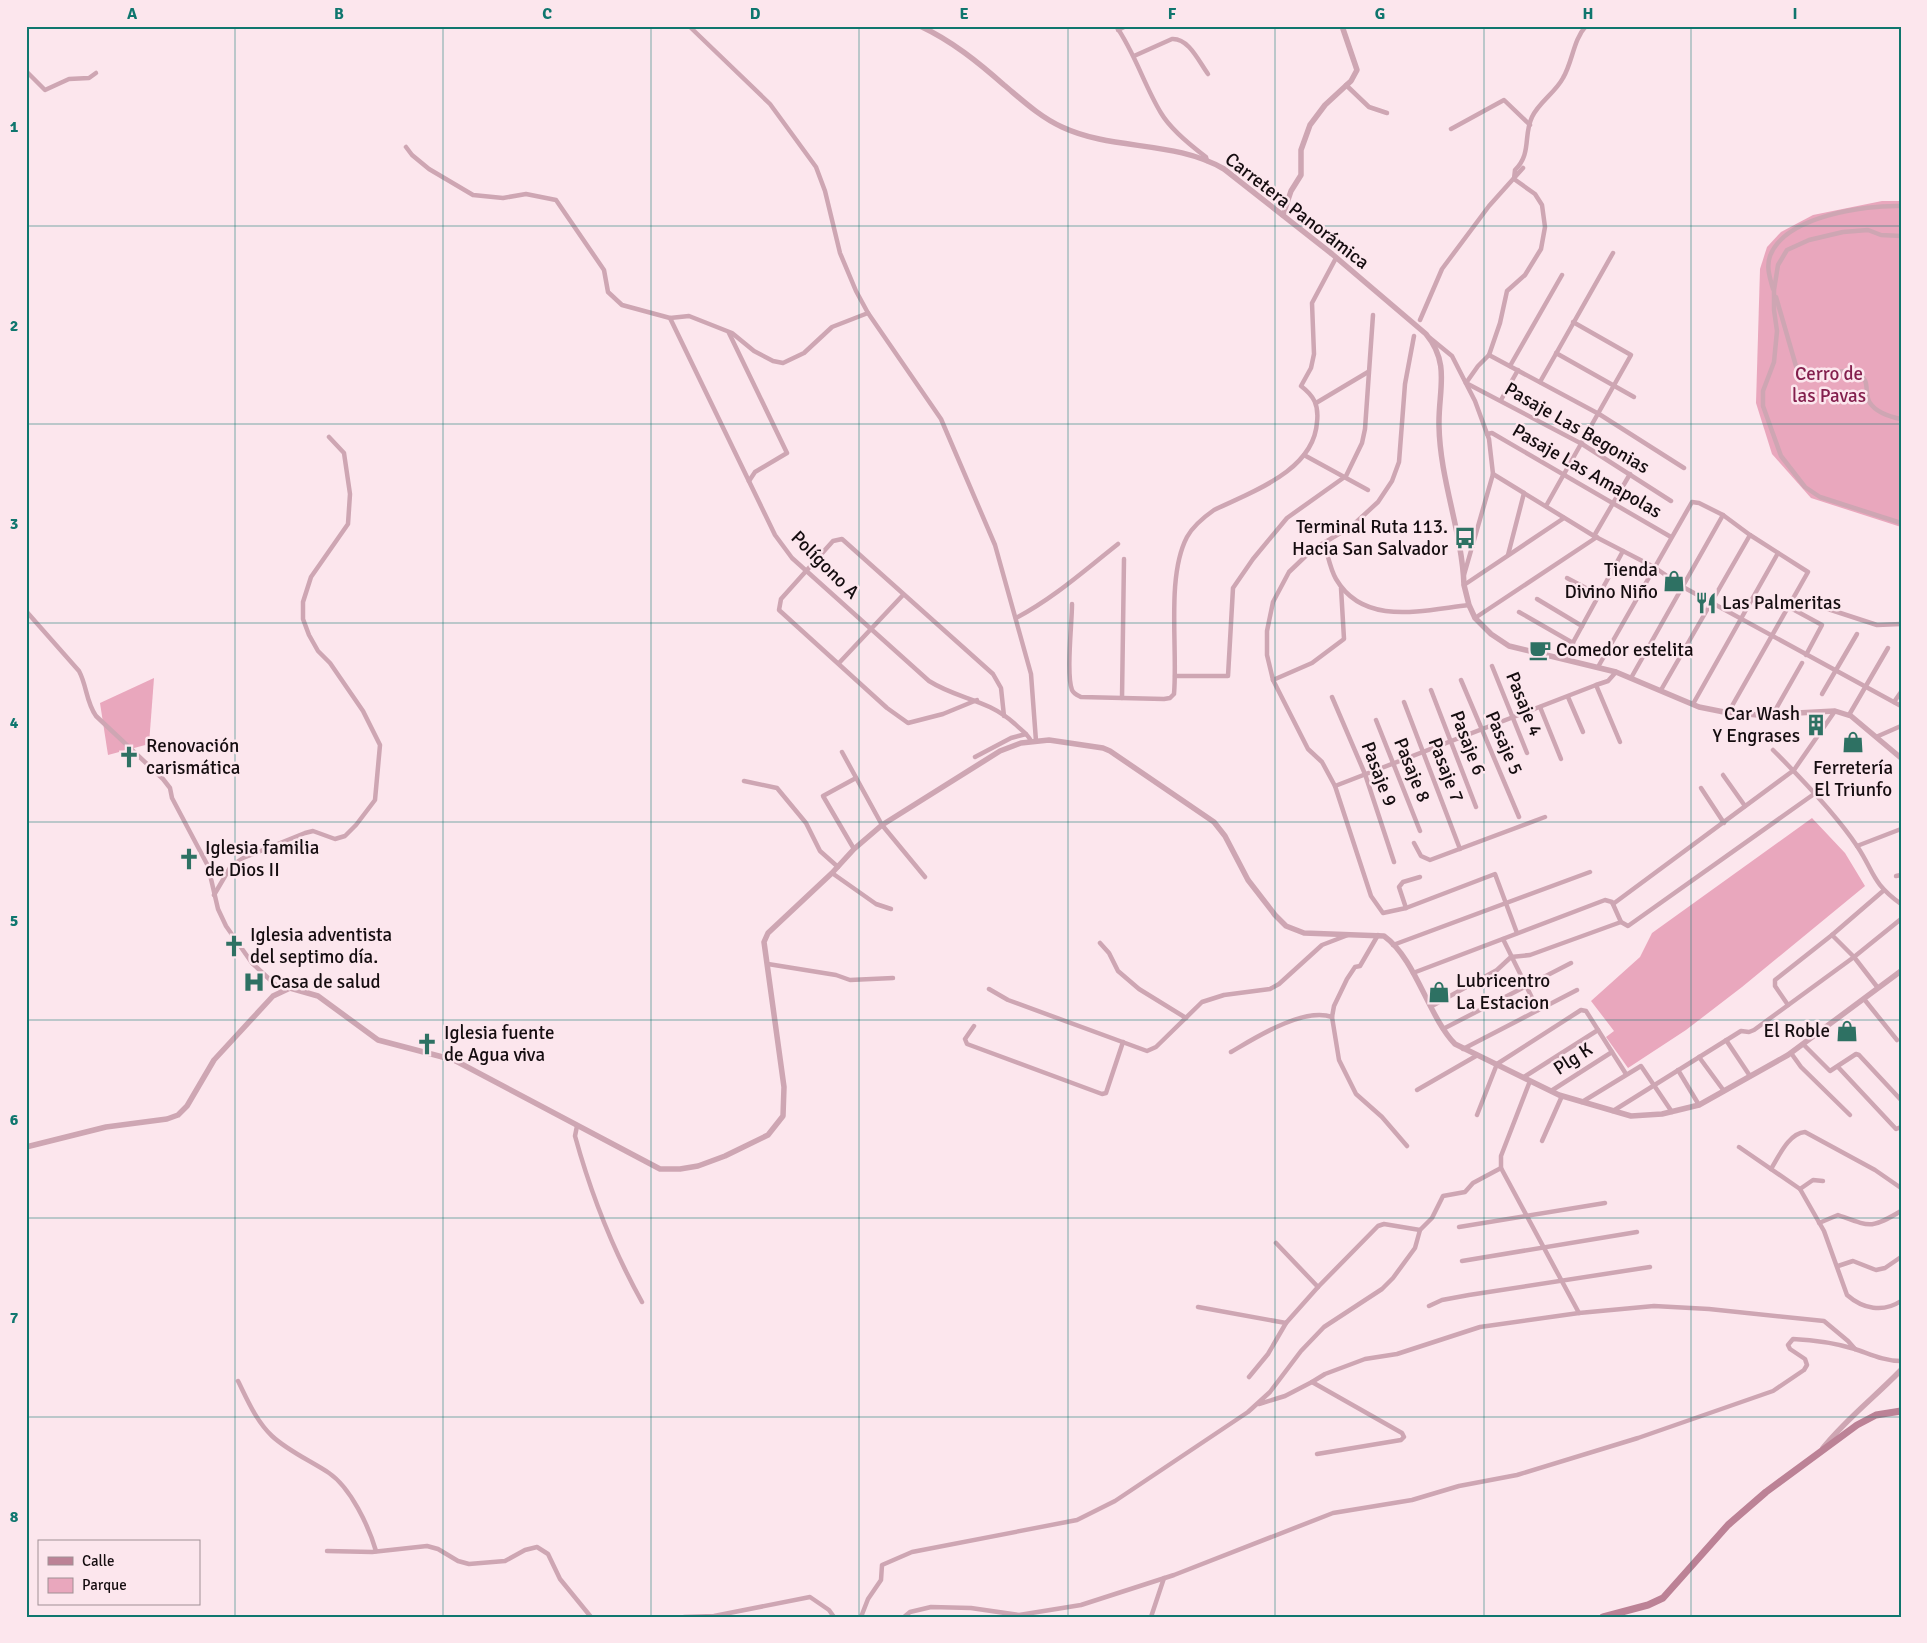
<svg xmlns="http://www.w3.org/2000/svg" width="1927" height="1643" viewBox="0 0 1927 1643" font-family="Signika,sans-serif">
  <rect width="100%" height="100%" fill="#fce6ed"/>
  <g fill="#e9a7bd">
    <polygon points="1882,201 1901,201 1901,527 1811,498 1772,454 1756,403 1760,269 1767,247 1781,232 1813,215"/>
    <polygon points="154,678 149,744 108,755 100,703"/>
    <polygon points="1812,818 1845,853 1865,886 1742,987 1686,1030 1628,1068 1606,1037 1614,1031 1591,1001 1640,957 1652,933"/>
  </g>
  <g fill="none" stroke-linecap="round" stroke-linejoin="round">
    <g stroke="#cea6b3" stroke-width="4.5">
      <polyline points="689,26 770,104 816,167 825,191 840,253 856,291 868,313 941,419 995,545 1031,674 1036,741"/>
      <path d="M1116 26C1135 53 1144 85 1161 113 1171 130 1190 145 1206 157L1207 161"/>
      <path d="M1586 26C1573 40 1573 61 1563 78 1555 93 1539 102 1532 117 1523 136 1532 153 1515 170L1514 179 1535 194 1542 205 1545 227 1541 249 1525 275 1507 291 1500 323 1489 355 1478 366 1466 383 1582 444 1671 501"/>
      <polyline points="1118,30 1126,26"/>
      <path d="M1134 56 1172 39C1189 38 1199 62 1208 74"/>
      <polyline points="26,71 45,90 69,79 89,78 96,73"/>
      <polyline points="1346,85 1369,107 1387,113"/>
      <polyline points="1451,129 1504,100 1530,125"/>
      <polyline points="406,147 412,155 429,169 473,195 503,198 526,194 556,200 604,270 608,292 622,305 670,318 689,316 732,333 754,351 773,361 783,363 804,353 832,327 868,313"/>
      <polyline points="1901,236 1881,235 1868,230 1843,232 1809,240 1787,250 1778,265 1774,290 1774,310 1777,331 1774,362 1763,391 1763,406 1781,456 1805,487 1820,497 1901,523"/>
      <path d="M1773 289C1770 278 1766 267 1770 256 1785 216 1865 205 1901 206"/>
      <path d="M1776 297 1796 366C1817 390 1834 364 1857 373 1872 380 1863 393 1870 403 1876 412 1891 417 1901 419"/>
      <path d="M670 318 775 535 792 558 929 681C959 700 986 698 1015 724 1021 730 1028 734 1031 741"/>
      <polyline points="1420,320 1442,269 1489,206 1523,168"/>
      <polyline points="729,333 787,453 755,472 749,481"/>
      <polyline points="1414,336 1405,384 1399,462 1392,481 1378,502 1352,526 1312,550 1289,572 1273,602 1267,631 1267,655 1273,680 1308,749 1322,762 1335,786 1371,896 1383,913 1406,908 1495,874 1517,933"/>
      <polyline points="1430,338 1452,356 1475,401 1489,439 1493,474 1464,575"/>
      <polyline points="1556,353 1634,397"/>
      <polyline points="1489,355 1599,414 1684,468"/>
      <polyline points="1510,366 1562,275"/>
      <polyline points="1540,382 1613,253"/>
      <polyline points="1501,400 1518,370"/>
      <polyline points="1316,403 1368,372"/>
      <polyline points="1487,434 1492,433 1671,537"/>
      <polyline points="1304,455 1368,490"/>
      <polyline points="1493,474 1594,536 1654,567 1683,587 1901,706"/>
      <polyline points="1546,506 1631,355 1573,322"/>
      <polyline points="1594,536 1630,474"/>
      <path d="M1324 543C1328 555 1330 569 1336 579 1364 627 1423 610 1469 605"/>
      <polyline points="1508,555 1524,493"/>
      <polyline points="1567,578 1599,595"/>
      <polyline points="1464,585 1564,518"/>
      <polyline points="1537,599 1582,626"/>
      <path d="M1072 604C1072 623 1066 674 1072 690 1074 694 1077 695 1081 697L1164 699 1170 698 1174 694C1178 649 1166 577 1187 537 1193 526 1204 517 1214 510 1251 492 1314 471 1317 422 1319 405 1314 396 1301 386L1311 368 1314 354 1312 303 1336 258"/>
      <polyline points="1787,606 1822,625 1806,655"/>
      <polyline points="1828,609 1877,625 1901,624"/>
      <path d="M26 611 79 671C87 686 86 702 96 716L163 779 170 788 172 798 208 866 218 909 226 926 252 963 281 990"/>
      <polyline points="1519,612 1573,643"/>
      <path d="M1016 618C1054 598 1085 570 1118 544"/>
      <polyline points="1475,618 1597,537"/>
      <polyline points="1564,659 1623,551"/>
      <polyline points="839,663 903,595"/>
      <polyline points="1492,666 1527,753"/>
      <polyline points="1598,667 1692,502 1699,503 1723,515 1750,535 1808,572 1728,713"/>
      <polyline points="1175,676 1228,676 1233,588 1253,559 1287,518 1346,476 1362,443 1365,429 1373,315"/>
      <polyline points="1631,678 1723,515"/>
      <polyline points="1273,680 1312,663 1344,639 1341,588"/>
      <polyline points="1461,680 1519,817"/>
      <polyline points="1596,685 1620,742"/>
      <polyline points="1431,690 1476,807"/>
      <polyline points="1661,690 1750,535"/>
      <polyline points="1822,694 1857,634"/>
      <polyline points="1332,697 1365,774 1394,862"/>
      <polyline points="1568,697 1583,732"/>
      <polyline points="1122,698 1124,559"/>
      <polyline points="977,700 943,714 908,723 887,708 779,610 781,599 833,541 842,539 993,674 1001,688 1004,716"/>
      <polyline points="1404,702 1460,849"/>
      <polyline points="1894,702 1901,692"/>
      <polyline points="1693,704 1778,553"/>
      <polyline points="1540,707 1561,759"/>
      <polyline points="1773,714 1802,663"/>
      <polyline points="1849,715 1888,648"/>
      <polyline points="1376,720 1420,831"/>
      <polyline points="1876,737 1901,726"/>
      <path d="M1773 750C1801 778 1835 813 1857 846 1875 873 1871 882 1901 904"/>
      <polyline points="842,752 882,825 925,877"/>
      <polyline points="975,757 1011,738 1026,734"/>
      <polyline points="1723,775 1745,806"/>
      <polyline points="744,781 777,788 806,823 820,851 838,867"/>
      <polyline points="1335,786 1596,685 1608,681 1616,672"/>
      <polyline points="1701,788 1724,823"/>
      <polyline points="1414,843 1421,856 1430,860 1545,817"/>
      <polyline points="1857,846 1901,829"/>
      <polyline points="854,849 823,796 856,778"/>
      <polyline points="832,873 876,904 891,909"/>
      <polyline points="1896,876 1901,875"/>
      <polyline points="214,895 231,866 243,858 305,833 313,831 335,839 345,836 356,825 375,800 380,745 363,711 330,663 318,651 309,635 303,619 303,602 311,577 348,524 350,494 344,453 329,437"/>
      <polyline points="1613,904 1794,770 1835,711"/>
      <polyline points="1406,908 1399,887 1403,882 1420,877"/>
      <polyline points="1378,935 1360,966 1355,967 1347,979 1334,1006 1332,1017 1339,1060 1356,1094 1382,1117 1407,1146"/>
      <polyline points="1503,939 1538,1010"/>
      <polyline points="1100,943 1109,953 1118,971 1139,989 1186,1018"/>
      <polyline points="1393,945 1590,872"/>
      <polyline points="768,964 836,975 850,980 893,978"/>
      <polyline points="1413,973 1605,900 1612,902 1621,922 1628,926 1814,794"/>
      <polyline points="1878,988 1854,957 1832,935 1883,891"/>
      <polyline points="989,989 1008,1000 1147,1051 1156,1047 1202,1002 1224,995 1270,989 1279,984 1322,945 1348,935"/>
      <polyline points="1864,999 1897,1040"/>
      <polyline points="1788,1005 1775,986 1775,980 1832,935"/>
      <polyline points="1432,1006 1497,970 1511,957 1530,955 1621,922"/>
      <polyline points="974,1026 965,1039 967,1044 1102,1094 1106,1093 1123,1042"/>
      <polyline points="1443,1029 1571,963"/>
      <polyline points="1726,1040 1750,1076"/>
      <polyline points="1803,1044 1830,1071 1856,1054 1859,1055 1901,1100"/>
      <polyline points="1463,1049 1577,990"/>
      <path d="M1231 1052C1255 1038 1303 1007 1332 1017"/>
      <polyline points="1791,1053 1801,1067 1850,1115"/>
      <polyline points="1699,1057 1724,1091"/>
      <polyline points="1838,1067 1896,1129 1901,1127"/>
      <polyline points="1678,1070 1699,1105"/>
      <polyline points="1524,1077 1598,1030"/>
      <polyline points="1530,1081 1501,1156 1501,1168 1579,1313"/>
      <polyline points="1417,1090 1476,1056"/>
      <polyline points="1551,1091 1612,1052"/>
      <polyline points="1582,1102 1641,1066 1672,1112"/>
      <polyline points="1613,1111 1741,1031 1749,1032 1754,1030 1854,957 1901,919"/>
      <polyline points="1477,1115 1497,1064 1581,1010 1586,1011 1626,1074"/>
      <path d="M577 1126 575 1136C591 1194 613 1250 642 1302"/>
      <polyline points="1542,1141 1562,1096"/>
      <path d="M1739 1147 1800 1189 1824 1231 1847 1295C1863 1309 1883 1313 1901 1301"/>
      <path d="M1771 1169C1779 1156 1789 1133 1805 1132L1875 1170 1901 1188"/>
      <polyline points="1800,1189 1813,1180 1823,1181"/>
      <path d="M1819 1223 1838 1215C1871 1227 1871 1229 1901 1211"/>
      <polyline points="1459,1227 1605,1203"/>
      <polyline points="1276,1243 1318,1287"/>
      <polyline points="1462,1261 1637,1232"/>
      <polyline points="1838,1266 1853,1261 1876,1270 1885,1268 1901,1257"/>
      <polyline points="1429,1306 1442,1300 1469,1295 1650,1267"/>
      <polyline points="1198,1307 1286,1323 1318,1287 1378,1226 1384,1224 1420,1230"/>
      <polyline points="1249,1377 1268,1354 1286,1323"/>
      <path d="M238 1381C247 1399 256 1421 272 1436 288 1451 311 1461 329 1473 351 1488 369 1527 376 1551"/>
      <polyline points="1312,1382 1325,1374 1365,1359 1397,1354 1480,1327 1579,1313 1654,1306 1709,1309 1824,1321 1848,1341 1855,1349"/>
      <polyline points="1259,1404 1285,1396 1312,1382 1402,1433 1404,1437 1401,1440 1317,1454"/>
      <polyline points="327,1551 372,1552 427,1546 438,1549 458,1561 469,1564 505,1561 525,1550 537,1547 548,1554 560,1579 591,1617"/>
      <polyline points="684,1617 714,1616 810,1597 829,1610 834,1617"/>
      <polyline points="861,1617 868,1599 881,1580 882,1565 912,1552 1077,1520 1115,1501 1248,1412 1270,1392 1301,1351 1324,1327 1382,1289 1393,1278 1415,1248 1420,1230 1432,1218 1443,1196 1465,1192 1473,1183 1501,1168"/>
      <path d="M904 1617 910 1612 931 1607 971 1608 1019 1615 1081 1605 1174 1575 1333 1513 1412 1500 1459 1486 1517 1475 1638 1438 1773 1391 1804 1370 1807 1365 1805 1359 1790 1349 1788 1345 1793 1339C1814 1340 1835 1343 1855 1349 1870 1354 1884 1361 1901 1361"/>
      <polyline points="1151,1617 1164,1578"/>
    </g>
    <g stroke="#cea6b3" stroke-width="5.5">
      <path d="M920 26C952 41 978 62 1004 85 1022 100 1040 117 1062 127 1113 151 1174 140 1224 169L1332 254 1426 334C1451 364 1438 391 1439 426 1440 480 1462 532 1464 585L1469 605 1475 618 1491 634 1509 646 1616 672 1699 707 1724 712 1758 715 1835 711 1851 716 1901 758"/>
      <polyline points="1283,215 1291,191 1301,175 1301,150 1310,125 1325,105 1351,81 1357,70 1342,26"/>
      <path d="M26 1147 106 1127 167 1119 178 1115 187 1106 214 1060 273 996 290 988 318 996 378 1040 454 1060 660 1169H680L698 1166 725 1156 768 1135 783 1116 784 1087 764 942 768 933 832 873 854 849 882 825 1000 751 1021 743 1049 740 1103 748 1110 751 1214 822 1225 836 1248 880 1275 915 1286 926 1304 933 1384 936C1416 959 1428 1016 1455 1044L1559 1095 1631 1116 1662 1114 1699 1105 1788 1055 1901 971"/>
      <path d="M1823 1448C1846 1419 1875 1397 1901 1370"/>
    </g>
    <polyline stroke="#bc8296" stroke-width="7" points="1603,1617 1648,1605 1663,1598 1728,1525 1766,1492 1857,1425 1876,1415 1901,1411"/>
  </g>
  <path fill="none" stroke="#0f766e" stroke-width="1" stroke-opacity="0.55" d="M235 26V1617M443 26V1617M651 26V1617M859 26V1617M1068 26V1617M1275 26V1617M1484 26V1617M1691 26V1617M26 226H1901M26 424H1901M26 623H1901M26 822H1901M26 1020H1901M26 1218H1901M26 1417H1901"/>
  <defs>
    <g id="bus-bare" transform="scale(1.725)"><path d="M-5-6H5V4H4V6H2V4H-2V6H-4V4H-5ZM-3.5-4V0h7V-4ZM-3.5 1.2v1.5H-2V1.2ZM2 1.2v1.5H3.5V1.2Z" fill="#2e7163" stroke="#fce6ed" stroke-width="2.5" paint-order="stroke"/></g>
    <g id="shop-bare" transform="scale(1.725)"><path d="M-5-2.5h2.3a2.7 3.5 0 0 1 5.4 0H5L5.5 6h-11ZM-1.5-2.5h3a1.5 2.3 0 0 0-3 0Z" fill="#2e7163" stroke="#fce6ed" stroke-width="2.5" paint-order="stroke"/></g>
    <g id="restaurant-bare" transform="scale(1.725)"><path d="M-5-6h1v4h1v-4h1v4h1v-4h1v5L-1.5 .5V6h-2V.5L-5-1ZM5-6V6H3V1.5H1.5Q1.5-4 5-6Z" fill="#2e7163" stroke="#fce6ed" stroke-width="2.5" paint-order="stroke"/></g>
    <g id="cafe-bare" transform="scale(1.725)"><path d="M-5.5-4.5H6V0H3Q3 3.5 0 3.5H-2.5Q-5.5 3.5-5.5 0ZM3-3.2v2h1.7v-2ZM-6 4.5H4V6H-6Z" fill="#2e7163" stroke="#fce6ed" stroke-width="2.5" paint-order="stroke"/></g>
    <g id="building-bare" transform="scale(1.725)"><path d="M-4-6H4V6H1V3H-1V6H-4ZM-2.5-4.3h1.7v1.8h-1.7ZM.8-4.3h1.7v1.8H.8ZM-2.5-1h1.7V.8h-1.7ZM.8-1h1.7V.8H.8Z" fill="#2e7163" stroke="#fce6ed" stroke-width="2.5" paint-order="stroke"/></g>
    <g id="church-bare" transform="scale(1.725)"><path d="M-1.2-6h2.4v3.5h3.3v2.4h-3.3V6h-2.4V-.1h-3.3v-2.4h3.3Z" fill="#2e7163" stroke="#fce6ed" stroke-width="2.5" paint-order="stroke"/></g>
    <g id="hospital-bare" transform="scale(1.725)"><path d="M-5-5h3v3.5h4V-5h3V5h-3V1.5h-4V5h-3Z" fill="#2e7163" stroke="#fce6ed" stroke-width="2.5" paint-order="stroke"/></g>
  </defs>
  <g fill-rule="evenodd">
    <use href="#bus-bare" x="1465" y="538"/>
    <use href="#shop-bare" x="1674" y="581"/>
    <use href="#restaurant-bare" x="1706" y="603"/>
    <use href="#cafe-bare" x="1540" y="650"/>
    <use href="#building-bare" x="1816" y="725"/>
    <use href="#shop-bare" x="1853" y="742"/>
    <use href="#church-bare" x="129" y="757"/>
    <use href="#church-bare" x="189" y="859"/>
    <use href="#church-bare" x="234" y="946"/>
    <use href="#hospital-bare" x="254" y="982"/>
    <use href="#shop-bare" x="1439" y="992"/>
    <use href="#shop-bare" x="1847" y="1031"/>
    <use href="#church-bare" x="427" y="1044"/>
  </g>
  <g text-anchor="middle" dominant-baseline="central" stroke-width="5" stroke-linejoin="round" paint-order="stroke">
    <g font-size="19" fill="#150d10" stroke="#fce6ed">
      <text transform="translate(1297 211) rotate(38)">Carretera Panorámica</text>
      <text transform="translate(1577 428) rotate(30)">Pasaje Las Begonias</text>
      <text transform="translate(1587 471) rotate(30)">Pasaje Las Amapolas</text>
      <text transform="translate(825 565) rotate(45)">Polígono A</text>
      <text transform="translate(1524 704) rotate(68)">Pasaje 4</text>
      <text transform="translate(1468 743) rotate(69)">Pasaje 6</text>
      <text transform="translate(1504 743) rotate(67)">Pasaje 5</text>
      <text transform="translate(1412 770) rotate(68)">Pasaje 8</text>
      <text transform="translate(1446 770) rotate(69)">Pasaje 7</text>
      <text transform="translate(1379 774) rotate(69)">Pasaje 9</text>
      <text transform="translate(1573 1059) rotate(-33)">Plg K</text>
    </g>
    <g font-size="19" fill="#831f4d" stroke="#fce6ed">
      <text x="1829" y="374">Cerro de<tspan x="1829" dy="22">las Pavas</tspan></text>
    </g>
    <g font-size="19" fill="#150d10" stroke="#fce6ed" text-anchor="start">
      <text x="1448" y="527" text-anchor="end">Terminal Ruta 113.<tspan x="1448" dy="22">Hacia San Salvador</tspan></text>
      <text x="1658" y="570" text-anchor="end">Tienda<tspan x="1658" dy="22">Divino Niño</tspan></text>
      <text x="1722" y="603">Las Palmeritas</text>
      <text x="1556" y="650">Comedor estelita</text>
      <text x="1800" y="714" text-anchor="end">Car Wash<tspan x="1800" dy="22">Y Engrases</tspan></text>
      <text x="146" y="746">Renovación<tspan x="146" dy="22">carismática</tspan></text>
      <text x="1853" y="768" text-anchor="middle">Ferretería<tspan x="1853" dy="22">El Triunfo</tspan></text>
      <text x="205" y="848">Iglesia familia<tspan x="205" dy="22">de Dios II</tspan></text>
      <text x="250" y="935">Iglesia adventista<tspan x="250" dy="22">del septimo día.</tspan></text>
      <text x="1456" y="981">Lubricentro<tspan x="1456" dy="22">La Estacion</tspan></text>
      <text x="270" y="982">Casa de salud</text>
      <text x="1830" y="1031" text-anchor="end">El Roble</text>
      <text x="444" y="1033">Iglesia fuente<tspan x="444" dy="22">de Agua viva</tspan></text>
    </g>
  </g>
  <rect width="1927" height="1643" fill="none" stroke="#fce6ed" stroke-width="55"/>
  <rect x="38" y="1540" width="162" height="65" fill="#fce6ed" stroke="#a08f95"/>
  <rect x="48" y="1557" width="25" height="8" fill="#bc8296" stroke="#a08f95"/>
  <text x="82" y="1566" font-size="15" fill="#150d10">Calle</text>
  <rect x="48" y="1578" width="25" height="15" fill="#e9a7bd" stroke="#a08f95"/>
  <text x="82" y="1590" font-size="15" fill="#150d10">Parque</text>
  <rect x="28" y="28" width="1872" height="1588" fill="none" stroke="#0f766e" stroke-width="2"/>
  <g font-size="16" text-anchor="middle" font-weight="bold" fill="#0f766e">
    <text x="132" y="19">A</text>
    <text x="339" y="19">B</text>
    <text x="547" y="19">C</text>
    <text x="755" y="19">D</text>
    <text x="964" y="19">E</text>
    <text x="1172" y="19">F</text>
    <text x="1380" y="19">G</text>
    <text x="1588" y="19">H</text>
    <text x="1795" y="19">I</text>
    <text x="14" y="132">1</text>
    <text x="14" y="331">2</text>
    <text x="14" y="529">3</text>
    <text x="14" y="728">4</text>
    <text x="14" y="926">5</text>
    <text x="14" y="1125">6</text>
    <text x="14" y="1323">7</text>
    <text x="14" y="1522">8</text>
  </g>
</svg>
